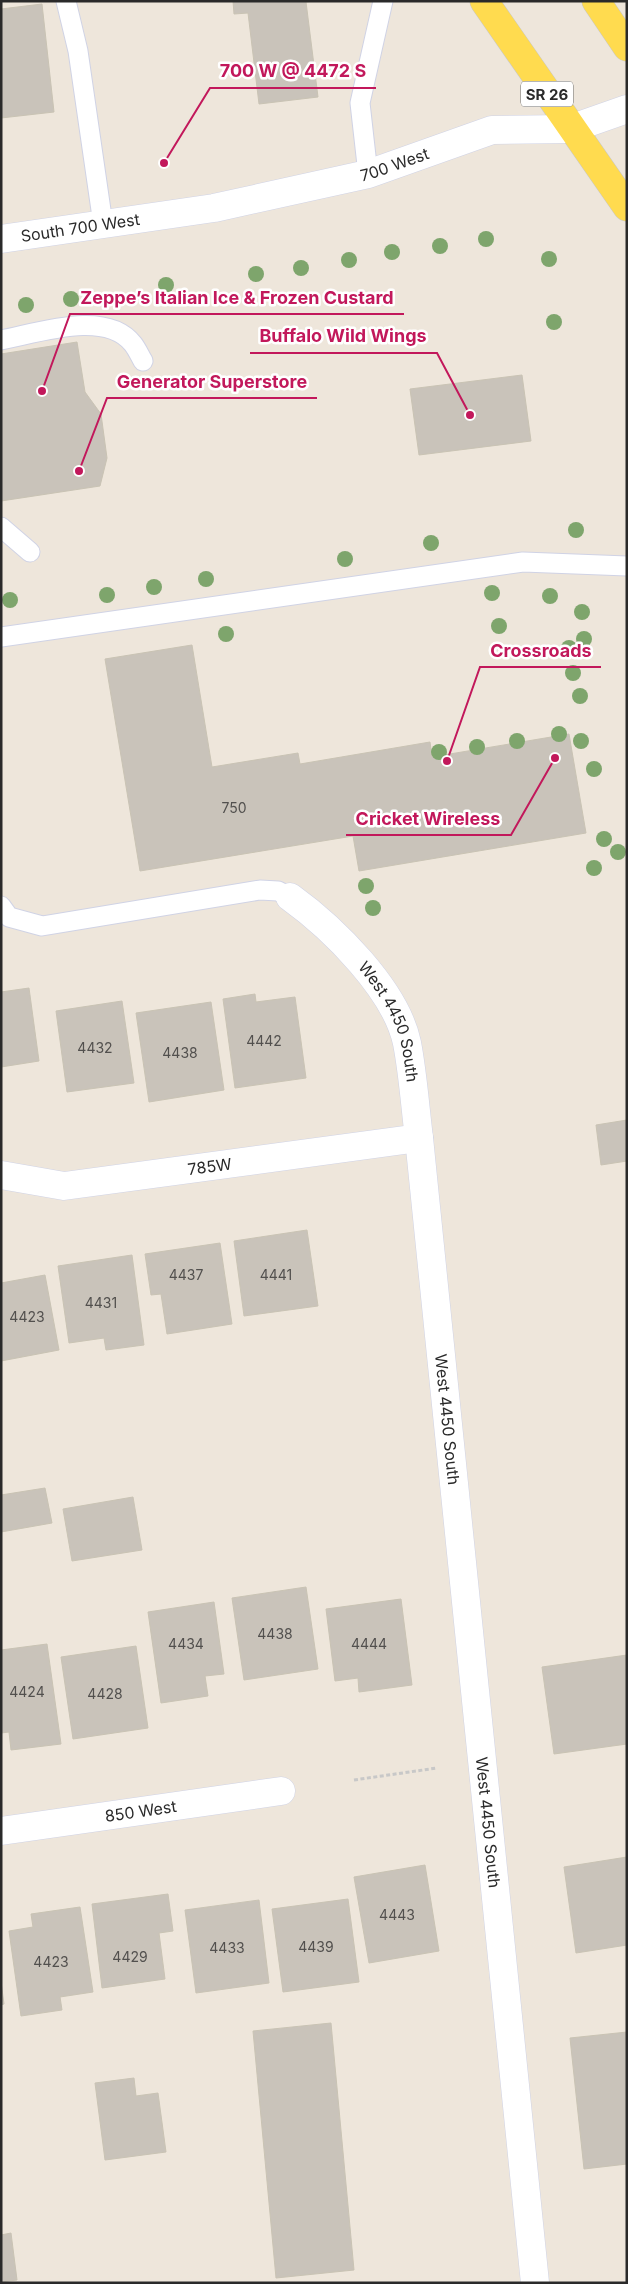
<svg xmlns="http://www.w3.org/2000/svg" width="628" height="2284" viewBox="0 0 628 2284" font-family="Inter,sans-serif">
  <rect width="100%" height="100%" fill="#eee6db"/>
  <g fill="#c9c3ba" stroke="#c9c3b4">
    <polygon points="233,1 315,1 306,2 318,97 259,104 248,13 234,14"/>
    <polygon points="42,4 54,112 1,118 1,9"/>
    <polygon points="77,342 85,392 101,414 107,458 100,486 1,501 1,354"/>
    <polygon points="522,375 531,441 419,455 410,389"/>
    <polygon points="192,645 212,767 298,753 300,764 430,742 432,757 569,734 586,833 359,871 353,836 140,871 105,659"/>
    <polygon points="29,988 39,1061 1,1067 1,992"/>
    <polygon points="255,994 256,1002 295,997 306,1078 235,1088 223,999"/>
    <polygon points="122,1001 134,1083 67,1092 56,1011"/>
    <polygon points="211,1002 224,1090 149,1102 136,1013"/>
    <polygon points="627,1120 627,1161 601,1165 596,1125"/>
    <polygon points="307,1230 318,1306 244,1316 234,1241"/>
    <polygon points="220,1243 232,1324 167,1334 161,1294 151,1295 145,1254"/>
    <polygon points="132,1255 144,1345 106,1350 104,1338 69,1343 58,1266"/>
    <polygon points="45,1275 59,1350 1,1361 1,1283"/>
    <polygon points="45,1488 52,1523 1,1532 1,1495"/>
    <polygon points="133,1497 142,1550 72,1561 63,1509"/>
    <polygon points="306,1587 318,1669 244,1680 232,1598"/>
    <polygon points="401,1599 412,1685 359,1692 358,1678 335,1681 326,1609"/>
    <polygon points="214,1602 224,1674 205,1676 208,1696 161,1703 148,1612"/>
    <polygon points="47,1644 61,1744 11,1750 9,1732 1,1733 1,1650"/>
    <polygon points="136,1646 148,1728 73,1739 61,1657"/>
    <polygon points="627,1655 627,1744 554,1754 542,1667"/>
    <polygon points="627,1857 627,1945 576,1953 564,1867"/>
    <polygon points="425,1865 439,1951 369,1963 354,1877"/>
    <polygon points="168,1894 173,1931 159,1933 165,1979 102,1988 92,1904"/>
    <polygon points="348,1899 359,1982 283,1992 272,1909"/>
    <polygon points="259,1900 269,1983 196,1993 185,1910"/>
    <polygon points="80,1907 93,1992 60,1997 62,2010 21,2016 9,1931 33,1927 31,1914"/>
    <polygon points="1,1982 4,2004 1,2005"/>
    <polygon points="331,2023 354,2270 276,2278 253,2031"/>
    <polygon points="627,2032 627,2164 584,2169 570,2038"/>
    <polygon points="134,2078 136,2096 158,2093 166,2152 105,2160 95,2083"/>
    <polygon points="11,2233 17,2280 1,2282 1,2235"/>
  </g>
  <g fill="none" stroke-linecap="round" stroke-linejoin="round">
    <g stroke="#d0d3e5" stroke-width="21">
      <g id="service">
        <polyline points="66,1 78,51 103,224"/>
        <polyline points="368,174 360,103 383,1"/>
        <path d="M1 340C38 333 106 309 133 344 137 349 140 356 143 361"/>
        <polyline points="1,527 30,552"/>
        <polyline points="1,637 523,562 627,566"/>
        <polyline points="1,906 9,917 42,926 260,890 278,891 290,897"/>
      </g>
    </g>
    <g stroke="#d0d3e5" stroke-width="29">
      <g id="minor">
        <path id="s1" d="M290 897C333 928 396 990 407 1043 413 1074 415 1106 419 1138L535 2283"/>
        <path id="s2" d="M1 1175 64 1186 419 1138"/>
        <path id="s3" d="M1 1831 281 1791"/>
      </g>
    </g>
    <g stroke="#d0d3e5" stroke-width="29">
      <g id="tertiary">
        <path id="s4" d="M1 239 214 208 368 174 492 130 570 129 627 109"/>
      </g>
    </g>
    <g stroke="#c8c8c8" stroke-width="29">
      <g id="primary">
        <polyline points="484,1 627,207"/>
        <polyline points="596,1 627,47"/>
      </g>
    </g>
    <polyline stroke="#c8c8c8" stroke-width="3" stroke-dasharray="4 2.5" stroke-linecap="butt" points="354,1780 437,1768"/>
    <use href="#service" stroke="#fff" stroke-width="19"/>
    <use href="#minor" stroke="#fff" stroke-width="28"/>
    <use href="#tertiary" stroke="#fff" stroke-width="28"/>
    <use href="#primary" stroke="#ffdb4f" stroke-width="28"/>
  </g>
  <g fill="#7ea56c">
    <circle cx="486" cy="239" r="8"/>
    <circle cx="440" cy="246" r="8"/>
    <circle cx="392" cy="252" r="8"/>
    <circle cx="549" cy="259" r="8"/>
    <circle cx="349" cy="260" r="8"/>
    <circle cx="301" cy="268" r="8"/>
    <circle cx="256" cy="274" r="8"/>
    <circle cx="166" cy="285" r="8"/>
    <circle cx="71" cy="299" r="8"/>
    <circle cx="26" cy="305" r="8"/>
    <circle cx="554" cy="322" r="8"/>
    <circle cx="576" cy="530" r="8"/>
    <circle cx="431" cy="543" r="8"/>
    <circle cx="345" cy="559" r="8"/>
    <circle cx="206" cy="579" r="8"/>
    <circle cx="154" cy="587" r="8"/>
    <circle cx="492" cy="593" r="8"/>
    <circle cx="107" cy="595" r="8"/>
    <circle cx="550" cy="596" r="8"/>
    <circle cx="10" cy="600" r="8"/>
    <circle cx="582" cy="612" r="8"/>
    <circle cx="499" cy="626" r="8"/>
    <circle cx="226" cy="634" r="8"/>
    <circle cx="584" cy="639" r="8"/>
    <circle cx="569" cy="648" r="8"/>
    <circle cx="573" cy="673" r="8"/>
    <circle cx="580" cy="696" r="8"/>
    <circle cx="559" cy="734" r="8"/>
    <circle cx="517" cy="741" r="8"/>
    <circle cx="581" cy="741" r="8"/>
    <circle cx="477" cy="747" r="8"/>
    <circle cx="439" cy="752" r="8"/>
    <circle cx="594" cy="769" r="8"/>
    <circle cx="604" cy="839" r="8"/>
    <circle cx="618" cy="852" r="8"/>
    <circle cx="594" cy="868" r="8"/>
    <circle cx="366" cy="886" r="8"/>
    <circle cx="373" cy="908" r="8"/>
  </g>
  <g text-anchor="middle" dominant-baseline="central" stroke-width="5" stroke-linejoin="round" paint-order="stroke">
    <g font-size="14" fill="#52504e">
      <text x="234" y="807">750</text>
      <text x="264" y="1040">4442</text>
      <text x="95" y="1047">4432</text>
      <text x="180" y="1052">4438</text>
      <text x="186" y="1274">4437</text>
      <text x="276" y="1274">4441</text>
      <text x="101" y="1302">4431</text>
      <text x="27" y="1316">4423</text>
      <text x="275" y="1633">4438</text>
      <text x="186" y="1643">4434</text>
      <text x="369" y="1643">4444</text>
      <text x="27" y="1691">4424</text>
      <text x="105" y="1693">4428</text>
      <text x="397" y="1914">4443</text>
      <text x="316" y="1946">4439</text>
      <text x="227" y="1947">4433</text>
      <text x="130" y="1956">4429</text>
      <text x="51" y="1961">4423</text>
    </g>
    <rect fill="#fff" stroke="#6a6a6a" stroke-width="1" x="521" y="81.5" width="52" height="25" rx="4"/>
    <g font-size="15" font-weight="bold" fill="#2a2a2a">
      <text x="547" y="94">SR 26</text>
    </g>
    <g font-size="16" fill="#2a2a2a" stroke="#fff">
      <text stroke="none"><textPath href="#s4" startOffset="401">700 West</textPath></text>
      <text stroke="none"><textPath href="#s4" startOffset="80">South 700 West</textPath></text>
      <text stroke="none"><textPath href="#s1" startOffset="164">West 4450 South</textPath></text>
      <text stroke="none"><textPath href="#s2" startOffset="211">785W</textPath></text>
      <text stroke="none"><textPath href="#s1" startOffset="569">West 4450 South</textPath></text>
      <text stroke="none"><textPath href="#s3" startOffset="141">850 West</textPath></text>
      <text stroke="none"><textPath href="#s1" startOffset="974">West 4450 South</textPath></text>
    </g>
  </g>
  <path fill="none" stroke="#c2185b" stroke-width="2" d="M164 163L210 88H376M42 391L70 314H404M470 415L437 353H250M79 471L107 398H317M447 761L480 667H601M555 758L511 835H346"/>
  <g fill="#c2185b" stroke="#fff" stroke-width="2">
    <circle cx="164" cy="163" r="5"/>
    <circle cx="42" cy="391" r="5"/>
    <circle cx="470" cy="415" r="5"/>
    <circle cx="79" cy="471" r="5"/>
    <circle cx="447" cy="761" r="5"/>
    <circle cx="555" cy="758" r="5"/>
  </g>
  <g font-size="18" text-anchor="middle" font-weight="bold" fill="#c2185b" stroke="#fff" stroke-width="5" stroke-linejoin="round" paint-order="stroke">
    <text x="293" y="77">700 W @ 4472 S</text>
    <text x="237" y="304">Zeppe’s Italian Ice &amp; Frozen Custard</text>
    <text x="343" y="342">Buffalo Wild Wings</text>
    <text x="212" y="388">Generator Superstore</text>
    <text x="541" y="657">Crossroads</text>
    <text x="428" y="825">Cricket Wireless</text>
  </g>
  <rect width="628" height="2284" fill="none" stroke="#2a2a2a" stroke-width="5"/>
</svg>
